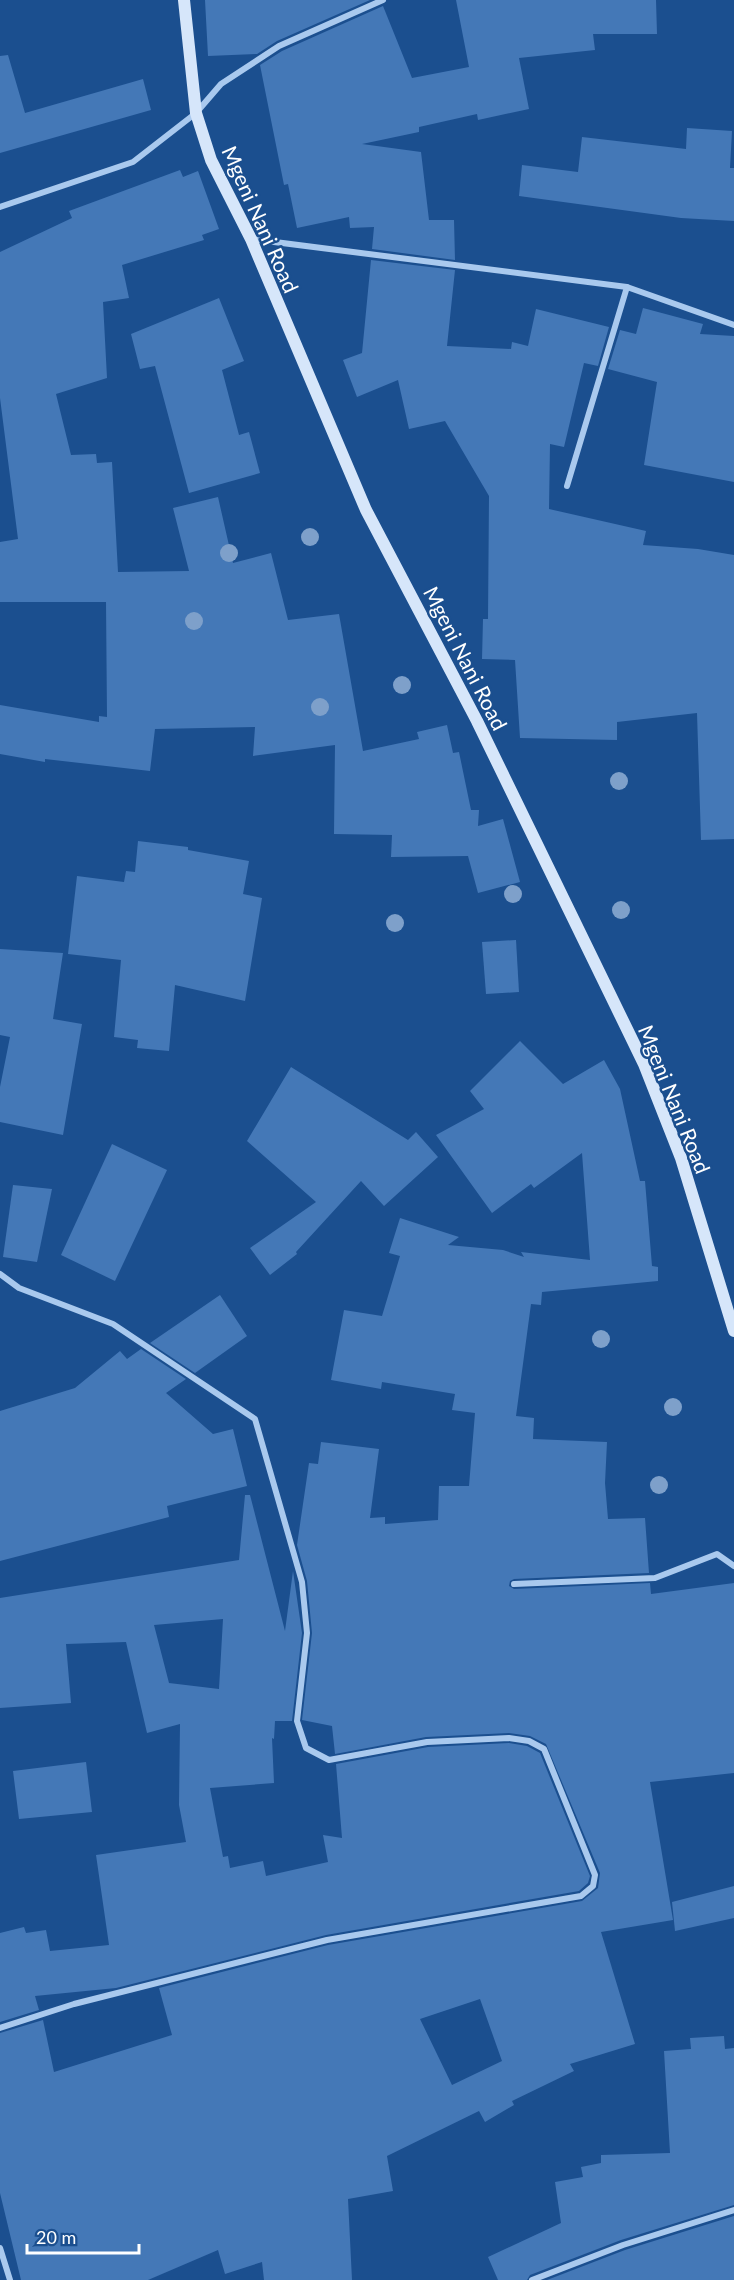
<svg xmlns="http://www.w3.org/2000/svg" width="734" height="2280" viewBox="0 0 734 2280" font-family="Lato,sans-serif">
  <rect width="100%" height="100%" fill="#1b4f8f"/>
  <g fill="#4478b7" fill-rule="evenodd">
    <polygon points="205,0 370,0 277,41 257,54 208,56"/>
    <polygon points="456,0 656,0 657,34 593,34 595,50 519,58 529,109 478,120 477,114 419,127 419,132 362,144 421,152 429,220 454,220 455,260 372,249 374,227 350,228 349,217 297,228 288,184 284,185 260,65 282,51 383,6 412,78 469,67"/>
    <polygon points="8,55 25,113 143,79 151,110 0,153 0,56"/>
    <polygon points="687,128 732,131 730,168 734,168 734,221 681,218 519,196 522,165 578,172 582,137 686,149"/>
    <polygon points="180,170 183,177 198,171 219,229 202,235 204,240 122,265 129,298 103,302 107,378 56,394 71,455 96,454 97,463 112,462 118,572 189,571 173,508 218,497 233,563 271,553 288,620 339,614 363,751 419,739 417,732 447,725 453,753 459,752 471,810 479,810 478,826 503,819 520,882 478,893 468,856 391,857 392,835 334,834 335,745 253,756 255,727 155,729 150,771 45,759 45,762 0,754 0,705 99,722 99,716 107,717 106,602 0,602 0,542 18,539 0,398 0,252 72,218 69,211"/>
    <polygon points="371,260 455,270 447,346 511,349 512,342 528,346 536,309 609,327 598,366 584,363 564,447 550,444 549,509 646,531 643,545 698,549 734,555 734,839 701,840 697,713 617,722 617,740 520,738 515,660 482,659 483,619 488,619 489,496 445,421 409,429 398,380 357,397 343,360 362,353"/>
    <polygon points="219,298 244,361 222,370 239,435 249,432 260,473 189,493 155,366 140,369 131,334"/>
    <polygon points="643,308 703,324 700,334 734,336 734,482 644,465 657,382 608,369 620,330 636,334"/>
    <polygon points="138,841 188,847 188,850 249,861 243,894 262,898 245,1001 175,985 169,1051 137,1048 138,1040 114,1037 121,960 68,954 77,876 124,882 126,871 135,872"/>
    <polygon points="516,940 519,992 486,994 482,942"/>
    <polygon points="0,949 63,953 53,1019 82,1024 63,1135 0,1122 0,1087 10,1037 0,1035"/>
    <path d="M520 1041 563 1084 604 1060 620 1089 640 1181H645L652 1266 658 1267V1281L542 1292 541 1305 531 1304 516 1416 534 1418 533 1439 607 1442 605 1483 608 1519 645 1518 649 1573 514 1579 510 1581 509 1586 514 1589 650 1583 651 1594 734 1583V1773L650 1782 673 1920 601 1932 635 2044 570 2064 574 2071 512 2101 514 2105 485 2122 479 2111 387 2156 393 2191 348 2199 352 2280H264L262 2262 225 2274 218 2250 148 2280H21L0 2193V2033L43 2020 54 2072 172 2035 159 1988 328 1945 582 1901 598 1888 600 1873 546 1744 530 1736 509 1733 426 1737 335 1754 332 1726 302 1720 312 1633 307 1581 297 1545 309 1463 318 1464 321 1442 379 1449 370 1518 385 1517V1524L438 1520 439 1486H469L475 1413 452 1410 455 1394 382 1382 381 1389 331 1380 344 1310 382 1316 400 1256 389 1253 400 1218 459 1237 448 1245 503 1250 524 1257 521 1252 590 1260 582 1153 534 1188 531 1184 492 1213 436 1135 484 1109 470 1091ZM480 1999 502 2061 452 2085 420 2019Z"/>
    <polygon points="291,1067 408,1140 416,1132 438,1157 384,1206 361,1181 296,1252 297,1254 270,1275 250,1248 316,1202 247,1141"/>
    <polygon points="112,1144 167,1170 115,1281 61,1255"/>
    <polygon points="13,1185 52,1189 37,1262 3,1257"/>
    <polygon points="220,1295 247,1336 195,1373 150,1343"/>
    <polygon points="141,1349 186,1379 166,1393 213,1434 233,1429 247,1486 167,1506 169,1517 0,1561 0,1411 75,1388 120,1351 127,1359"/>
    <path d="M245 1495H250L285 1631 293 1571 302 1633 292 1721H275L274 1739 272 1738 274 1783 210 1788 223 1857 228 1856 230 1868 263 1861 266 1876 328 1862 323 1835 342 1838 336 1764 428 1747 509 1743 527 1746 540 1753 590 1876 588 1883 579 1891 326 1935 116 1988 35 1996 39 2010 0 2022V1933L24 1927 26 1933 46 1930 50 1951 109 1945 96 1855 186 1842 179 1805 180 1724 147 1733 126 1642 66 1644 71 1703 0 1708V1598L239 1560ZM223 1619 219 1689 169 1683 154 1625Z"/>
    <polygon points="86,1762 92,1812 19,1819 13,1771"/>
    <polygon points="734,1886 734,1918 675,1931 672,1902"/>
    <polygon points="724,2036 725,2049 734,2048 734,2205 621,2240 530,2275 527,2280 498,2280 488,2257 561,2223 555,2182 583,2177 581,2167 601,2163 601,2155 670,2153 664,2051 691,2049 690,2038"/>
    <polygon points="734,2216 734,2280 547,2280 625,2250"/>
  </g>
  <g fill="none" stroke-linecap="round" stroke-linejoin="round">
    <g stroke="#a9c9ee" stroke-width="6">
      <polyline points="0,207 133,162 196,113 221,84 279,46 383,0"/>
      <polyline points="251,239 627,287 734,325"/>
      <polyline points="567,486 627,287"/>
      <polyline points="0,1274 19,1288 113,1324 255,1419 302,1582 307,1633 297,1721 306,1748 329,1760 427,1742 509,1738 529,1741 544,1749 595,1875 593,1886 581,1896 327,1940 74,2004 0,2028"/>
      <polyline points="514,1584 655,1578 717,1554 734,1566"/>
      <polyline points="0,2248 10,2280"/>
      <polyline points="532,2280 623,2245 734,2210"/>
    </g>
    <polyline stroke="#d6e6fa" stroke-width="12" points="184,0 196,113 211,160 251,239 366,510 477,721 644,1064 681,1158 734,1331"/>
  </g>
  <g fill="#7ea0ca">
    <circle cx="310" cy="537" r="9"/>
    <circle cx="229" cy="553" r="9"/>
    <circle cx="194" cy="621" r="9"/>
    <circle cx="402" cy="685" r="9"/>
    <circle cx="320" cy="707" r="9"/>
    <circle cx="619" cy="781" r="9"/>
    <circle cx="513" cy="894" r="9"/>
    <circle cx="621" cy="910" r="9"/>
    <circle cx="395" cy="923" r="9"/>
    <circle cx="601" cy="1339" r="9"/>
    <circle cx="673" cy="1407" r="9"/>
    <circle cx="659" cy="1485" r="9"/>
  </g>
  <g text-anchor="middle" dominant-baseline="central" stroke-width="5" stroke-linejoin="round" paint-order="stroke">
    <g font-size="21" fill="#fff" stroke="#1b4f8f">
      <text transform="translate(261 219) rotate(66)">Mgeni Nani Road</text>
      <text transform="translate(466 658) rotate(63)">Mgeni Nani Road</text>
      <text transform="translate(675 1099) rotate(68)">Mgeni Nani Road</text>
    </g>
  </g>
  <path d="M27 2244v9h112v-9" fill="none" stroke="#ffffff" stroke-width="3"/>
  <text x="36" y="2244" font-size="18" fill="#ffffff" stroke="#1b4f8f" stroke-width="4.5" paint-order="stroke">20 m</text>
</svg>
